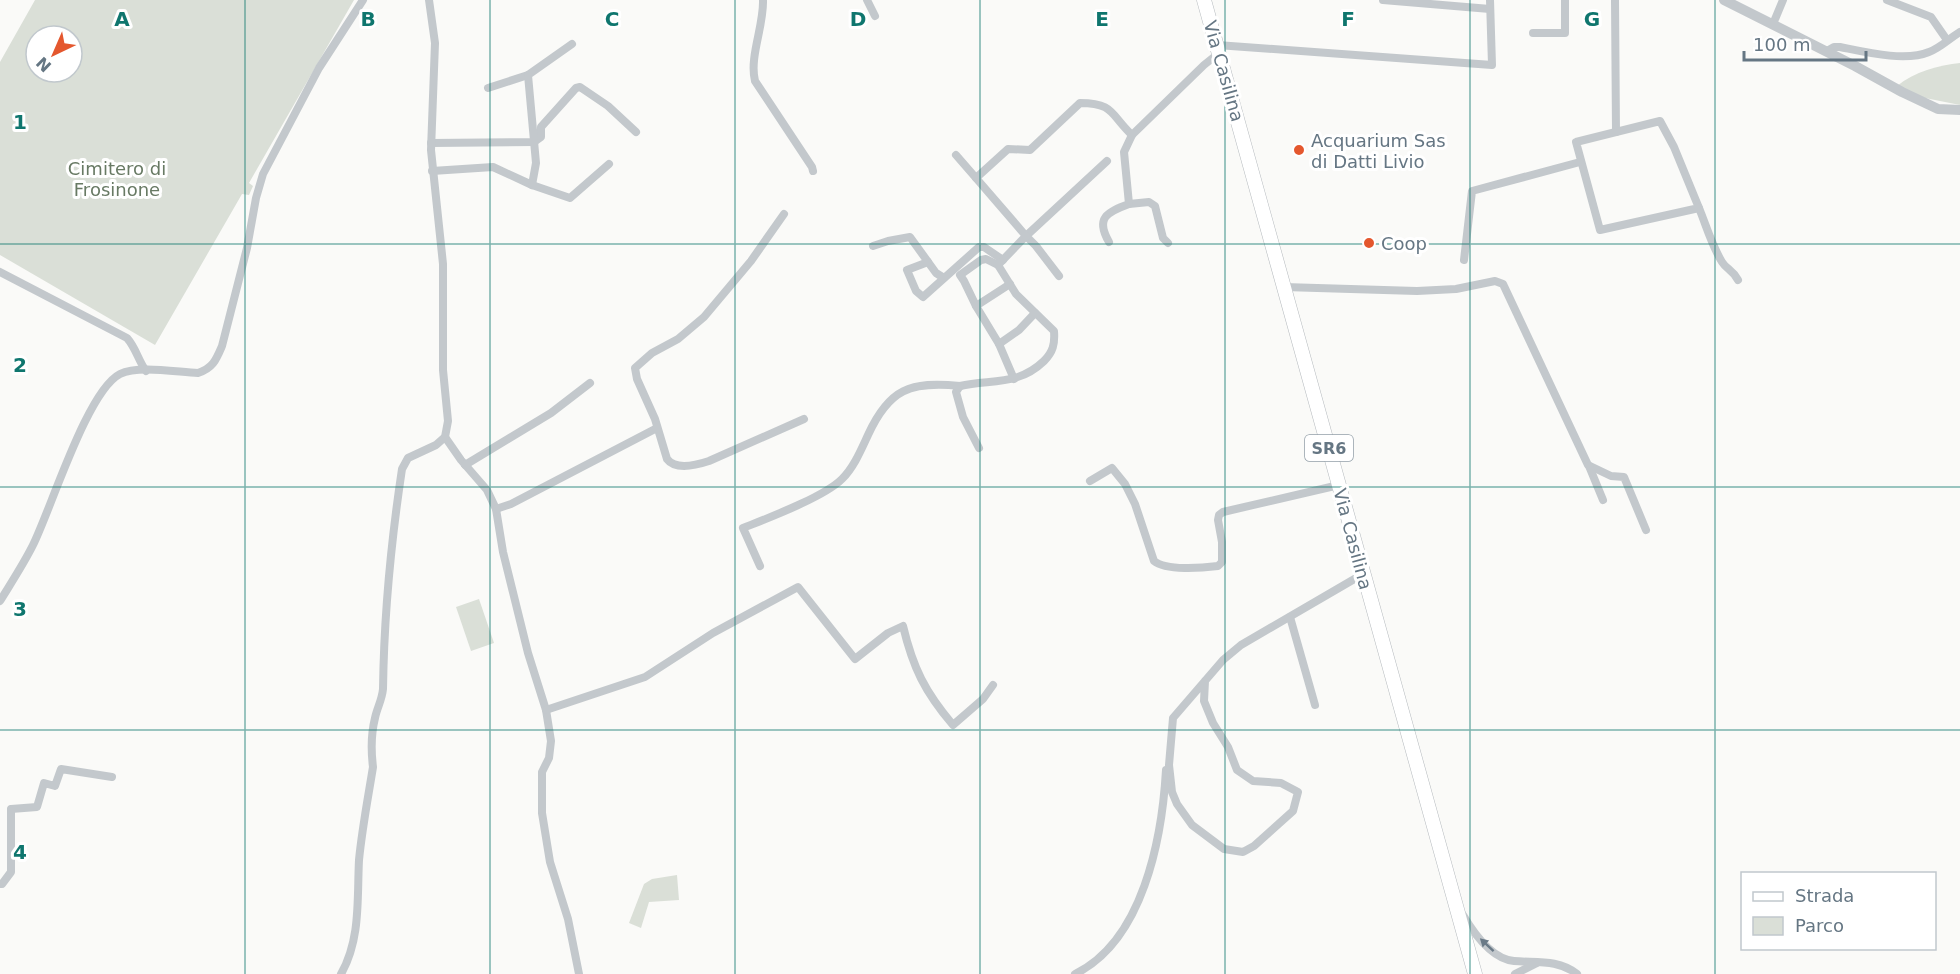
<svg xmlns="http://www.w3.org/2000/svg" width="1960" height="974" viewBox="0 0 1960 974" font-family="'DejaVu Sans',sans-serif">
  <rect width="100%" height="100%" fill="#fafaf8"/>
  <g fill="#dadfd7" fill-rule="evenodd">
    <path d="M35 0H354L249 183 253 186 249 195 242 194 155 345 0 255V62ZM36 36H72V72H36Z"/>
    <path d="M1960 63V105L1925 98 1897 86C1914 72 1939 65 1960 63Z"/>
    <polygon points="479,599 494,643 471,651 456,607"/>
    <polygon points="677,875 679,900 649,902 641,928 629,923 644,884 652,879"/>
  </g>
  <g fill="none" stroke-linecap="round" stroke-linejoin="round">
    <g stroke="#b5babe" stroke-width="15">
      <polyline id="primary" points="1204,0 1475,974"/>
    </g>
    <g stroke="#c3c8cc" stroke-width="8">
      <path d="M763 0C764 26 749 57 755 81L812 167 813 171"/>
      <polyline points="867,0 875,16"/>
      <polyline points="1383,0 1490,9"/>
      <polyline points="1615,0 1616,132"/>
      <polyline points="1887,0 1931,17 1947,40"/>
      <polyline points="1773,24 1783,0"/>
      <polyline points="1533,33 1565,33 1565,0"/>
      <polyline points="1217,45 1492,65 1490,0"/>
      <path d="M1827 51 1834 47H1840C1865 52 1905 62 1929 52 1940 48 1950 38 1960 32"/>
      <polyline points="488,88 528,75"/>
      <polygon points="1660,121 1674,147 1699,208 1600,230 1576,142"/>
      <polyline points="431,143 534,142 541,137 541,127 576,88 580,87 608,106 636,132"/>
      <polyline points="956,155 976,178"/>
      <polyline points="432,171 493,167 532,185 536,163 528,75 572,44"/>
      <polyline points="532,185 570,198 609,164"/>
      <polyline points="1129,204 1149,202 1155,206 1163,238 1168,243"/>
      <path d="M1699 208C1706 225 1712 246 1722 262 1727 270 1732 269 1738 280"/>
      <path d="M784 214 751 261 704 317 678 339 652 353 635 368 637 379 655 419 667 459C676 471 697 465 709 461L804 419"/>
      <path d="M1109 242C1095 218 1107 212 1129 204L1124 152 1132 135"/>
      <polyline points="873,246 888,241 910,237 936,273 944,278"/>
      <polyline points="1464,260 1472,191 1580,162"/>
      <polyline points="928,262 907,270 916,291 923,297 979,247 984,247 1003,260"/>
      <path d="M0 272 127 338C136 348 138 360 146 371"/>
      <polyline points="1059,276 1036,246 1026,236 1107,161"/>
      <polyline points="1284,287 1417,291 1456,289 1495,281 1503,284 1588,465 1611,476 1624,477 1646,530"/>
      <polyline points="976,306 964,281 960,275 981,260 986,259 998,265"/>
      <polyline points="999,344 976,306 1010,284"/>
      <polyline points="1014,379 999,344 1019,330 1035,313"/>
      <polyline points="445,437 461,460 487,490 496,509 503,552 528,653 546,710 551,741 549,758 542,772 542,813 550,862 568,919 579,974"/>
      <path d="M979 448 963 417 956 392 960 386C992 379 1018 386 1044 361 1053 352 1055 344 1054 331L1016 294 998 265 1026 236 976 178 1008 149 1030 150 1080 103C1114 103 1110 114 1132 135L1204 65 1219 53"/>
      <polyline points="465,465 551,413 590,383"/>
      <polyline points="1589,466 1603,500"/>
      <path d="M1090 481 1112 468 1125 484 1135 504 1154 561C1166 571 1202 568 1218 566L1222 562V542L1218 520 1219 515 1223 512 1339 485"/>
      <polyline points="496,509 511,504 657,428"/>
      <path d="M760 566 743 528C768 518 824 497 842 479 854 467 861 450 868 435 889 389 910 381 960 386"/>
      <path d="M0 601C11 583 23 565 33 545 51 509 87 391 120 374 138 365 176 372 198 373 213 368 216 360 222 346L247 248 256 198 263 174 319 68 363 0"/>
      <polyline points="1290,617 1315,705"/>
      <polyline points="1205,681 1204,701 1213,723 1228,747 1237,770 1253,781 1281,783 1298,792 1293,811 1254,846 1243,852 1224,849 1192,825 1177,804 1172,792 1169,765 1173,718 1223,660 1241,645 1363,574"/>
      <path d="M546 710 645 677 713 633 798 587 855 659 888 633 903 626C913 668 925 692 953 725L983 699 993 685"/>
      <polyline points="0,884 2,884 11,872 11,809 37,807 44,783 55,786 61,769 112,777"/>
      <path d="M1463 915C1473 932 1492 959 1514 961 1536 963 1558 959 1577 974"/>
      <path d="M341 974C361 939 357 898 359 860 362 829 368 798 373 767 371 751 371 734 375 718 377 708 382 700 383 689 384 615 391 542 402 469L408 458 436 445 445 437 448 421 443 370V264L431 150 435 43 429 0"/>
      <path d="M1075 974C1143 941 1162 839 1166 770"/>
      <polyline points="1515,974 1537,963"/>
    </g>
    <polyline stroke="#c3c8cc" stroke-width="10" points="1724,0 1855,66 1902,92 1938,109 1960,110"/>
    <use href="#primary" stroke="#fff" stroke-width="14"/>
  </g>
  <defs><path id="oneway-solid" d="M-6-.8H1V-3.2L6.5 0L1 3.2V.8H-6Z" transform="scale(1.5)"/></defs>
  <use fill="#6a7a87" href="#oneway-solid" transform="translate(1487 945) rotate(-137)"/>
  <path fill="none" stroke="#0f766e" stroke-width="1.5" stroke-opacity="0.55" d="M245 0V974M490 0V974M735 0V974M980 0V974M1225 0V974M1470 0V974M1715 0V974M0 244H1960M0 487H1960M0 730H1960"/>
  <g fill="#e4572e" stroke="#fff" stroke-width="2">
    <circle cx="1299" cy="150" r="6"/>
    <circle cx="1369" cy="243" r="6"/>
  </g>
  <g text-anchor="middle" dominant-baseline="central" stroke-width="6" stroke-linejoin="round" paint-order="stroke">
    <rect fill="#fff" stroke="#939fa8" stroke-width="1.5" x="1305" y="435" width="48" height="26" rx="4.5"/>
    <g font-size="16" font-weight="bold" fill="#657683">
      <text x="1329" y="448">SR6</text>
    </g>
    <g font-size="18" fill="#657683" stroke="#fff">
      <text transform="translate(1224 71) rotate(74)">Via Casilina</text>
      <text transform="translate(1353 539) rotate(75)">Via Casilina</text>
    </g>
    <g font-size="18" fill="#657683" stroke="#fff" text-anchor="start">
      <text x="1311" y="140">Acquarium Sas<tspan x="1311" dy="21">di Datti Livio</tspan></text>
      <text x="1381" y="243">Coop</text>
    </g>
    <g font-size="18" fill="#687a64" stroke="#fff">
      <text x="117" y="168">Cimitero di<tspan x="117" dy="21">Frosinone</tspan></text>
    </g>
  </g>
  <g font-size="20" text-anchor="middle" font-weight="bold" fill="#0f766e" stroke="#fff" stroke-width="6" stroke-linejoin="round" paint-order="stroke">
    <text x="122" y="26">A</text>
    <text x="368" y="26">B</text>
    <text x="612" y="26">C</text>
    <text x="858" y="26">D</text>
    <text x="1102" y="26">E</text>
    <text x="1348" y="26">F</text>
    <text x="1592" y="26">G</text>
    <text x="20" y="129">1</text>
    <text x="20" y="372">2</text>
    <text x="20" y="616">3</text>
    <text x="20" y="859">4</text>
  </g>
  <rect x="1741" y="872" width="195" height="78" fill="#ffffff" stroke="#c1c8cd" stroke-width="1.5"/>
  <rect x="1753" y="892" width="30" height="9" fill="#ffffff" stroke="#c1c8cd" stroke-width="1.5"/>
  <text x="1795" y="902" font-size="18" fill="#657683">Strada</text>
  <rect x="1753" y="917" width="30" height="18" fill="#dadfd7" stroke="#c1c8cd" stroke-width="1.5"/>
  <text x="1795" y="932" font-size="18" fill="#657683">Parco</text>
  <g transform="translate(54 54) rotate(224)"><circle r="28" fill="#ffffff" stroke="#c1c8cd" stroke-width="1.5"/>
  <path d="M0-4.5L10 22L0 15L-10 22Z" fill="#e4572e"/>
  <text y="-9" font-size="16" font-weight="bold" text-anchor="middle" fill="#657683">N</text>
  </g>
  <path d="M1744 51v9h122v-9" fill="none" stroke="#657683" stroke-width="3"/>
  <text x="1753" y="51" font-size="18" fill="#657683" stroke="#ffffff" stroke-width="4.5" paint-order="stroke">100 m</text>
</svg>
